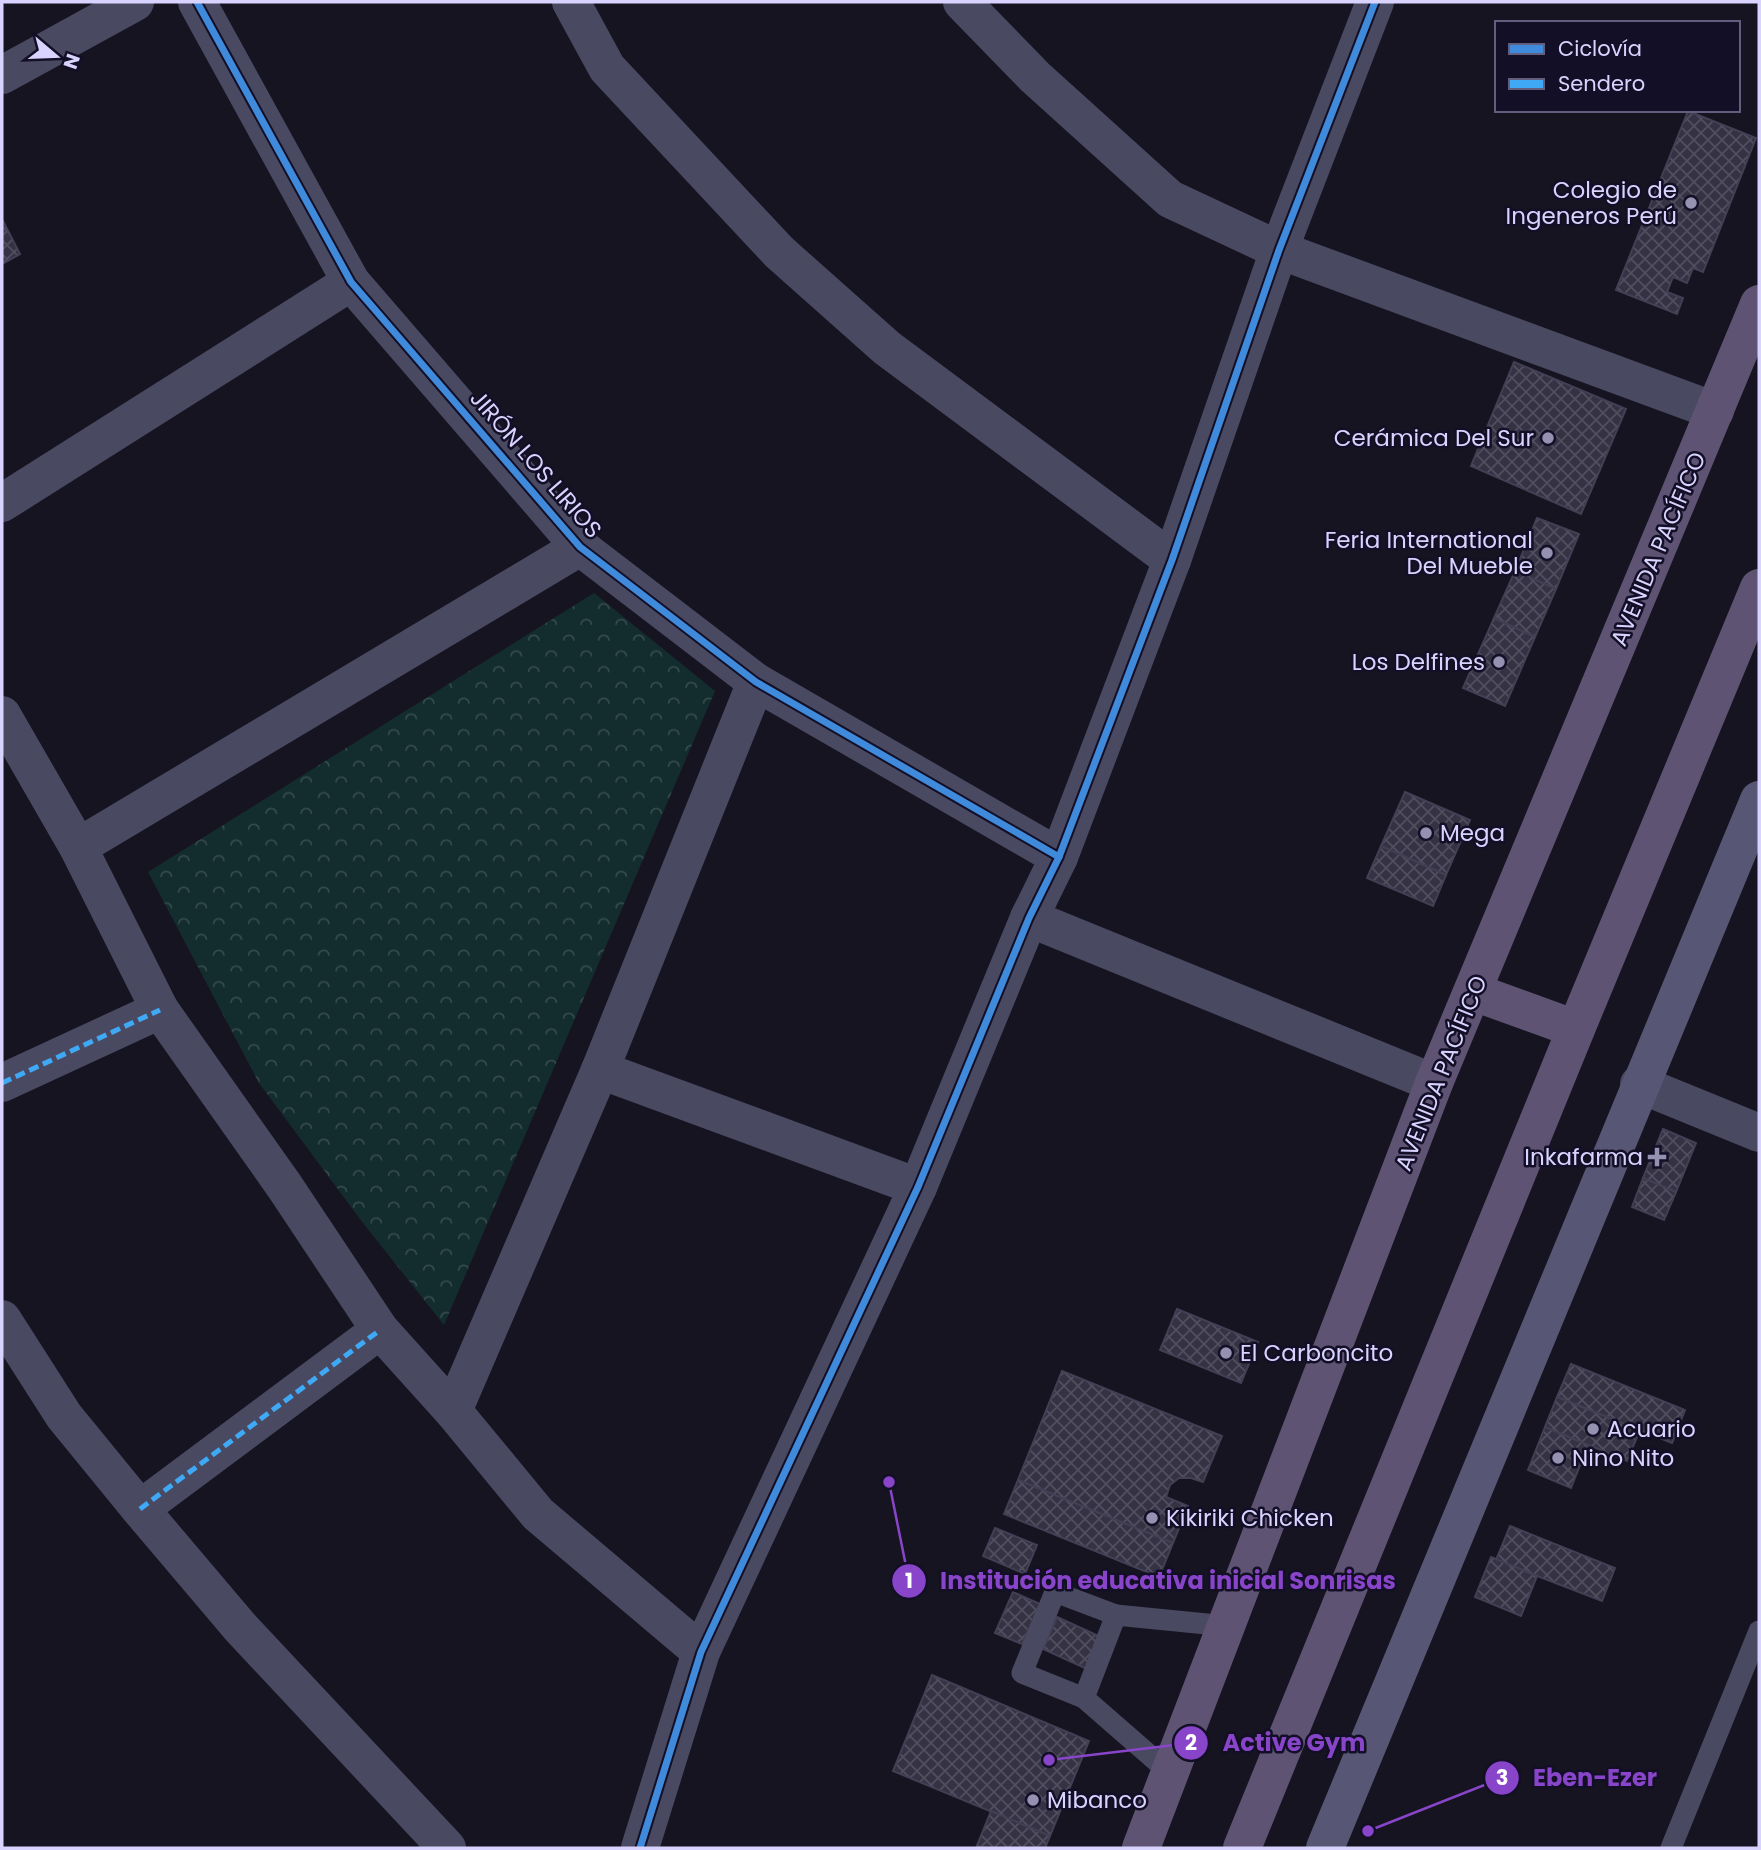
<svg xmlns="http://www.w3.org/2000/svg" width="1761" height="1850" viewBox="0 0 1761 1850" font-family="Poppins,sans-serif">
  <defs>
    <pattern id="park-crowns" width="20" height="18" patternUnits="userSpaceOnUse" patternTransform="scale(1.75)"><rect width="20" height="18" fill="#132c2d"/><path d="M2 6a3 3 0 1 1 6 0M12 15a3 3 0 1 1 6 0" fill="none" stroke="#354a4c"/></pattern>
    <pattern id="building-cross-hatch" width="8" height="8" patternUnits="userSpaceOnUse" patternTransform="scale(1.75)"><rect width="8" height="8" fill="#343243"/><path d="M0 0l8 8M0 8l8-8" fill="none" stroke="#514f5f"/></pattern>
  </defs>
  <rect width="100%" height="100%" fill="#161421"/>
  <polygon fill="url(#park-crowns)" points="594,593 715,691 444,1325 363,1223 259,1083 148,872"/>
  <g fill="url(#building-cross-hatch)" stroke="#433f54" stroke-width="2">
    <polygon points="1688,111 1756,138 1703,272 1693,268 1687,283 1673,277 1667,292 1683,298 1677,314 1616,290"/>
    <polygon points="2,219 20,254 2,264"/>
    <polygon points="1514,362 1626,409 1581,514 1471,466"/>
    <polygon points="1537,518 1579,534 1556,589 1515,571"/>
    <polygon points="1515,571 1556,589 1535,637 1494,618"/>
    <polygon points="1494,618 1535,637 1505,706 1463,688"/>
    <polygon points="1405,792 1470,820 1446,875 1381,846"/>
    <polygon points="1381,846 1446,875 1433,906 1367,878"/>
    <polygon points="1663,1129 1696,1143 1676,1192 1643,1178"/>
    <polygon points="1643,1178 1676,1192 1664,1220 1632,1207"/>
    <polygon points="1177,1309 1258,1342 1241,1383 1160,1350"/>
    <polygon points="1571,1364 1685,1410 1672,1443 1557,1397"/>
    <polygon points="1062,1371 1222,1436 1203,1482 1191,1478 1179,1478 1170,1485 1166,1497 1188,1506 1173,1543 1018,1480"/>
    <polygon points="1557,1397 1640,1430 1627,1461 1545,1427"/>
    <polygon points="1545,1427 1588,1445 1571,1488 1528,1470"/>
    <polygon points="1018,1480 1173,1543 1159,1577 1004,1514"/>
    <polygon points="1510,1526 1615,1568 1602,1601 1496,1560"/>
    <polygon points="995,1528 1037,1545 1025,1574 983,1556"/>
    <polygon points="1491,1557 1537,1576 1521,1616 1475,1597"/>
    <polygon points="1013,1592 1040,1604 1022,1644 995,1633"/>
    <polygon points="1057,1617 1114,1643 1100,1675 1043,1649"/>
    <polygon points="932,1675 1089,1741 1050,1836 893,1771"/>
    <polygon points="991,1811 1050,1836 1045,1848 976,1848"/>
  </g>
  <g fill="none" stroke-linecap="round" stroke-linejoin="round">
    <g stroke="#4a4962" stroke-width="21">
      <polyline points="1084,1698 1022,1673 1055,1592 1116,1615"/>
      <polyline points="1170,1773 1084,1698 1116,1615 1227,1626"/>
      <polyline points="1671,1848 1759,1631"/>
    </g>
    <g stroke="#4a4962" stroke-width="38">
      <polyline points="197,2 351,282 580,547 756,682 1059,857"/>
      <polyline points="571,2 607,68 779,252 887,348 1172,560"/>
      <polyline points="962,2 1035,77 1170,199 1279,250 1715,411"/>
      <polyline points="2,75 135,2"/>
      <polyline points="2,503 351,282"/>
      <polyline points="2,715 78,847 160,1010 285,1187 380,1330 453,1411 538,1514 701,1652"/>
      <polyline points="78,847 580,547"/>
      <polyline points="1029,918 1434,1083"/>
      <polyline points="600,1070 918,1187"/>
      <polyline points="2,1083 160,1010"/>
      <polyline points="1639,1084 1759,1133"/>
      <polyline points="2,1319 64,1416 140,1509 240,1627 447,1848"/>
      <polyline points="453,1411 600,1070 756,682"/>
      <polyline points="140,1509 380,1330"/>
      <polyline points="640,1848 701,1652 918,1187 1029,918 1059,857 1172,560 1279,250 1375,2"/>
    </g>
    <polyline stroke="#575674" stroke-width="38" points="1325,1848 1759,800"/>
    <g stroke="#5e5373" stroke-width="38">
      <polyline points="1474,992 1576,1029"/>
      <polyline points="1141,1848 1434,1083 1759,304"/>
      <polyline points="1242,1848 1576,1029 1759,588"/>
    </g>
    <g stroke="#3fa9f5" stroke-width="5" stroke-dasharray="10 5" stroke-linecap="butt">
      <polyline points="2,1083 160,1010"/>
      <polyline points="140,1509 380,1330"/>
    </g>
    <g stroke="#130f26" stroke-width="11">
      <g id="cycleway">
        <polyline points="197,2 351,282 580,547 756,682 1059,857"/>
        <polyline points="640,1848 701,1652 918,1187 1029,918 1059,857 1172,560 1279,250 1375,2"/>
      </g>
    </g>
    <use href="#cycleway" stroke="#408adc" stroke-width="7"/>
  </g>
  <g fill="#9591b1" stroke="#130f26" stroke-width="2.5">
    <circle cx="1691" cy="203" r="7"/>
    <circle cx="1548" cy="438" r="7"/>
    <circle cx="1547" cy="553" r="7"/>
    <circle cx="1499" cy="662" r="7"/>
    <circle cx="1426" cy="833" r="7"/>
    <path d="M1653.5 1146.5h7v7h7v7h-7v7h-7v-7h-7v-7h7z"/>
    <circle cx="1226" cy="1353" r="7"/>
    <circle cx="1593" cy="1429" r="7"/>
    <circle cx="1558" cy="1458" r="7"/>
    <circle cx="1152" cy="1518" r="7"/>
    <circle cx="1033" cy="1800" r="7"/>
  </g>
  <g text-anchor="middle" dominant-baseline="central" stroke-width="5" stroke-linejoin="round" paint-order="stroke">
    <g font-size="23" fill="#d9d4ff" stroke="#130f26" text-anchor="start">
      <text x="1677" y="190" text-anchor="end">Colegio de<tspan x="1677" dy="26">Ingeneros Perú</tspan></text>
      <text x="1534" y="438" text-anchor="end">Cerámica Del Sur</text>
      <text x="1533" y="540" text-anchor="end">Feria International<tspan x="1533" dy="26">Del Mueble</tspan></text>
      <text x="1485" y="662" text-anchor="end">Los Delfines</text>
      <text x="1440" y="833">Mega</text>
      <text x="1643" y="1157" text-anchor="end">Inkafarma</text>
      <text x="1240" y="1353">El Carboncito</text>
      <text x="1607" y="1429">Acuario</text>
      <text x="1572" y="1458">Nino Nito</text>
      <text x="1166" y="1518">Kikiriki Chicken</text>
      <text x="1047" y="1800">Mibanco</text>
    </g>
    <g font-size="23" fill="#d9d4ff" stroke="#130f26">
      <text transform="translate(536 464) rotate(49)">JIRÓN LOS LIRIOS</text>
      <text transform="translate(1658 549) rotate(-67)">AVENIDA PACÍFICO</text>
      <text transform="translate(1441 1073) rotate(-68)">AVENIDA PACÍFICO</text>
    </g>
  </g>
  <path fill="none" stroke="#8945c9" stroke-width="2.5" d="M889 1482L909 1581M1049 1760L1191 1743M1368 1831L1502 1778"/>
  <g fill="#8945c9" stroke="#130f26" stroke-width="2.5">
    <circle cx="889" cy="1482" r="7"/>
    <circle cx="1049" cy="1760" r="7"/>
    <circle cx="1368" cy="1831" r="7"/>
    <circle cx="909" cy="1581" r="18"/>
    <circle cx="1191" cy="1743" r="18"/>
    <circle cx="1502" cy="1778" r="18"/>
  </g>
  <g font-size="21" text-anchor="middle" font-weight="bold" fill="#fff">
    <text x="909" y="1588">1</text>
    <text x="1191" y="1750">2</text>
    <text x="1502" y="1785">3</text>
  </g>
  <g font-size="24" text-anchor="middle" font-weight="bold" fill="#8945c9" stroke="#130f26" stroke-width="5" stroke-linejoin="round" paint-order="stroke">
    <text x="1168" y="1589">Institución educativa inicial Sonrisas</text>
    <text x="1294" y="1751">Active Gym</text>
    <text x="1595" y="1786">Eben-Ezer</text>
  </g>
  <rect width="1761" height="1850" fill="none" stroke="#d9d4ff" stroke-width="7"/>
  <rect x="1495" y="21" width="245" height="91" fill="#130f26" stroke="#625e7d" stroke-width="2"/>
  <rect x="1509" y="44" width="35" height="10" fill="#408adc" stroke="#625e7d" stroke-width="2"/>
  <text x="1558" y="56" font-size="21" fill="#d9d4ff">Ciclovía</text>
  <rect x="1509" y="79" width="35" height="10" fill="#3fa9f5" stroke="#625e7d" stroke-width="2"/>
  <text x="1558" y="91" font-size="21" fill="#d9d4ff">Sendero</text>
  <g transform="translate(56 56) rotate(109)" stroke="#130f26" stroke-width="5" paint-order="stroke">
  <path d="M0-5L12 26L0 18L-12 26Z" fill="#d9d4ff"/>
  <text y="-10" font-size="19" font-weight="bold" text-anchor="middle" fill="#d9d4ff">N</text>
  </g>
</svg>
